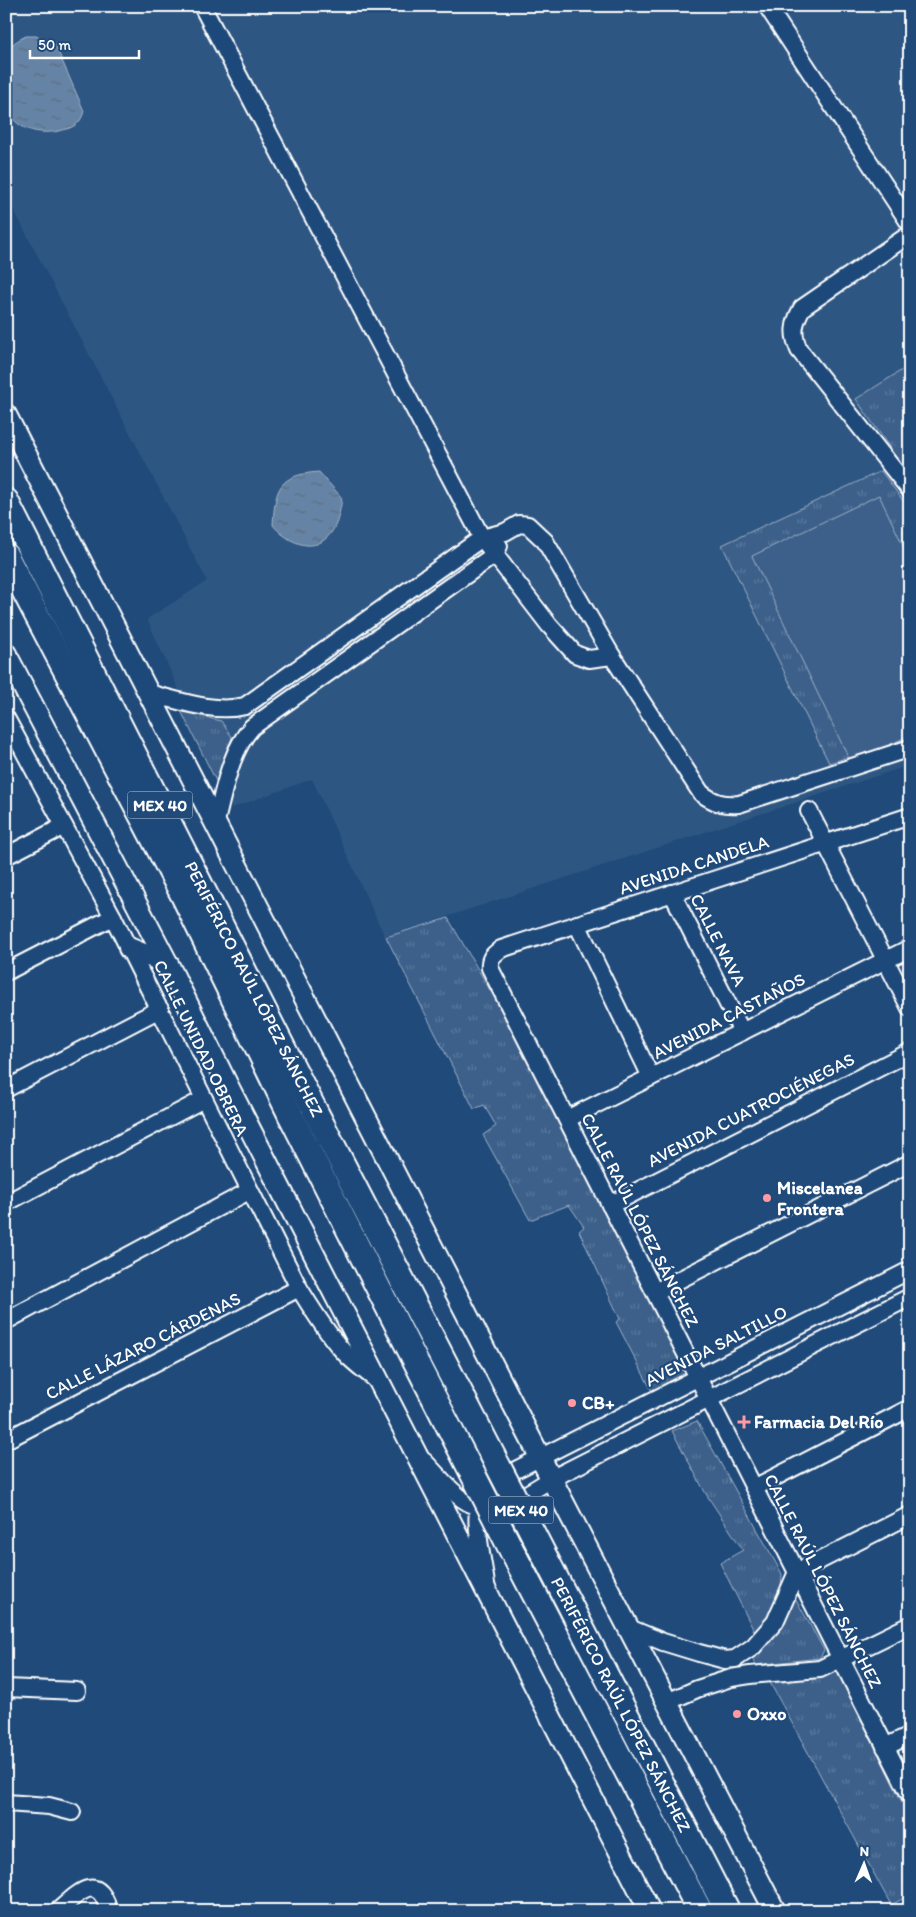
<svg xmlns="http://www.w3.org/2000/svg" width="916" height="1917" viewBox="0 0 916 1917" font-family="Itim,sans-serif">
  <defs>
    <pattern id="grass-tufts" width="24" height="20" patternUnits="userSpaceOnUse" patternTransform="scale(1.25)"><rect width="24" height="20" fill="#3c618b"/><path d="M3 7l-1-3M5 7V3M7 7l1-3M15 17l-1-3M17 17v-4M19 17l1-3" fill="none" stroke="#59799c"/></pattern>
    <pattern id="water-ripples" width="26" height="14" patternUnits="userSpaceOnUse" patternTransform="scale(1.25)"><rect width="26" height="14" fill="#6583a4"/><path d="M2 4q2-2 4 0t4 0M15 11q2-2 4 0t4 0" fill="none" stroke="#5b6d81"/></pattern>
  </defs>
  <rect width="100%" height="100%" fill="#1f4a7a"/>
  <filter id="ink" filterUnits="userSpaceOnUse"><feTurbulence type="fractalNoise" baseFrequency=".02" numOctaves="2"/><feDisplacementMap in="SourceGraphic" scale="10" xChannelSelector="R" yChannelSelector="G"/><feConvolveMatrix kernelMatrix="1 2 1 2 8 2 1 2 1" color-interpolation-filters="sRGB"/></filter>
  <g filter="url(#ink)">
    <polygon fill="#2e5683" points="6,6 910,6 910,765 385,937 312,779 232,808 147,619 207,581 6,195"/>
    <g fill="url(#grass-tufts)" stroke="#9eb0c5">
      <polygon points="910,365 910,477 856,399"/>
      <polygon points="881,471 910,510 910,738 829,763 722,545"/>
      <polygon points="181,711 221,721 232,737 217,783"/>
      <polygon points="448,918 504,1014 685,1372 684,1380 654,1395 616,1322 620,1319 579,1231 584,1227 569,1205 530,1220 483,1135 496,1126 484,1105 474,1109 386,937"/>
      <path d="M697 1421 782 1574C781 1599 770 1615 755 1633L720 1563 743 1550 706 1494 672 1431Z"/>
      <polygon points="793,1594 824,1650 820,1658 755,1665 752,1658 759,1652"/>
      <polygon points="837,1669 910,1819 910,1895 891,1905 768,1679"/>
    </g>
    <polygon fill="#3c618b" stroke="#9eb0c5" points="879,495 910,560 910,735 851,763 752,556"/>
    <g fill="url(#water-ripples)" stroke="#a3b5c8">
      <path d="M26 36H36L54 42 84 111C81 123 75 127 63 130 41 136 12 131 6 104 5 96 6 86 6 77 6 67 4 55 10 47 14 42 20 39 26 36Z"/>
      <path d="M319 472 342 498C340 512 337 531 324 540 308 553 284 539 273 525 275 487 279 475 319 472Z"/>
    </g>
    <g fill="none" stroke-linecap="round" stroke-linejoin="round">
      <g stroke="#fff" stroke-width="20">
        <g id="minor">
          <path d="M202 6 482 538 549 625 575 654 589 659 612 656 701 793C714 803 723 805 739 804L910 748"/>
          <polyline points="767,6 910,224"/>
          <polyline points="909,6 910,7"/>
          <path d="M910 234 802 308C793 324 792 334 799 350L910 490"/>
          <path d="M148 693C178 700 214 714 245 706L482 538 505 532 519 524 528 525 545 541 612 656"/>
          <path d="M6 718 113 917 299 1288C312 1309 325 1331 342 1350 352 1362 365 1371 378 1381"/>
          <polyline points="809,811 910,1008"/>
          <path d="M910 816 501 949C493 955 489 958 490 968L910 1795"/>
          <path d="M215 825C224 792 229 753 252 727L494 555 499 546"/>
          <polyline points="6,856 64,826"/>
          <polyline points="672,893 742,1032"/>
          <polyline points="577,924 651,1077"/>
          <polyline points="6,972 113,917"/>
          <polyline points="6,1089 160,1009"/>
          <polyline points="567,1119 910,948"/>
          <polyline points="6,1203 204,1099"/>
          <polyline points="610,1205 910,1052"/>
          <polyline points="655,1292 910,1163"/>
          <polyline points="6,1321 249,1191"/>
          <polyline points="6,1440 299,1288"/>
          <path d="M424 1461C443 1480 465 1513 496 1509 504 1508 542 1485 551 1479L910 1297"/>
          <polyline points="754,1488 910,1408"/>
          <path d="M486 1584C482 1553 470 1515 484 1486L910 1270"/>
          <polyline points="629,1628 663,1642 699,1653 725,1660 735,1659 753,1647 775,1622 797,1572 910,1515"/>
          <polyline points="6,1688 77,1691"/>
          <polyline points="667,1702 697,1689 731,1678 750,1675 820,1669 910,1625"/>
          <polyline points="885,1747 910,1735"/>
          <polyline points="6,1803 49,1806 72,1812"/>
          <path d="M58 1911C78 1893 98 1871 109 1911"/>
        </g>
      </g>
      <g stroke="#fff" stroke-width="24">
        <g id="major">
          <polyline points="6,415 540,1457 775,1911"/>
          <polyline points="6,654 168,964 228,1086 650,1911"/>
          <polyline points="129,948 168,964"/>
        </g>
      </g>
      <g stroke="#fff" stroke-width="28">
        <g id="highway">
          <polyline points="6,501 314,1109"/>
          <polyline points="6,556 183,895 291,1116"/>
        </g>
      </g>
      <use href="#minor" stroke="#1f4a7a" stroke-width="16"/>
      <use href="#major" stroke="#1f4a7a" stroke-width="20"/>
      <use href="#highway" stroke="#1f4a7a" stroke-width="24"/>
      <g stroke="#fff" stroke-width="28" stroke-linecap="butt">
        <g id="highway-bridge">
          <path id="s1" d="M314 1109 727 1910"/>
          <polyline points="291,1116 513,1553 700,1911"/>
        </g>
      </g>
      <use href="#highway-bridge" stroke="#1f4a7a" stroke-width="24"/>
    </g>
  </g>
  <g fill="#ff9aa2" stroke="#1f4a7a" stroke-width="2">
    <circle cx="767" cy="1198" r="5"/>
    <circle cx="572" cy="1403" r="5"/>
    <path d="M741.5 1414.5h5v5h5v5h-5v5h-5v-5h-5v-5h5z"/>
    <circle cx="737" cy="1714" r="5"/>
  </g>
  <g text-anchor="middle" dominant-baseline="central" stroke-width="4.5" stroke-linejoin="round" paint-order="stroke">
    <g fill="#1f4a7a" stroke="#bcc9d7" stroke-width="1">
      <rect x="127.5" y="791.5" width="65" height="27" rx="4"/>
      <rect x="488.5" y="1496.5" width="65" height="27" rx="4"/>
    </g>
    <g font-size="16" font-weight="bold" fill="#fff">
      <text x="160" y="805">MEX 40</text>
      <text x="521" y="1510">MEX 40</text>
    </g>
    <g font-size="18" fill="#fff" stroke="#1f4a7a">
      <text transform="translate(694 865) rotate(-18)">AVENIDA CANDELA</text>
      <text transform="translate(718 940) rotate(63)">CALLE NAVA</text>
      <text transform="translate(254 989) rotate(63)">PERIFÉRICO RAÚL LÓPEZ SÁNCHEZ</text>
      <text transform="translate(729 1016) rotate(-27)">AVENIDA CASTAÑOS</text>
      <text transform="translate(201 1048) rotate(64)">CALLE UNIDAD OBRERA</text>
      <text transform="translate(751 1110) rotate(-27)">AVENIDA CUATROCIÉNEGAS</text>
      <text transform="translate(640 1220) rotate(63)">CALLE RAÚL LÓPEZ SÁNCHEZ</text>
      <text transform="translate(143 1346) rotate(-27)">CALLE LÁZARO CÁRDENAS</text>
      <text transform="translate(716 1346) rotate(-27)">AVENIDA SALTILLO</text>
      <text transform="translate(823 1581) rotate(63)">CALLE RAÚL LÓPEZ SÁNCHEZ</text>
      <text stroke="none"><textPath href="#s1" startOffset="670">PERIFÉRICO RAÚL LÓPEZ SÁNCHEZ</textPath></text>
    </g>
    <g font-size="18" font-weight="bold" fill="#fff" stroke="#1f4a7a" text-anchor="start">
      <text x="777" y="1188">Miscelanea<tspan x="777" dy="21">Frontera</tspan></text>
      <text x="582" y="1403">CB+</text>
      <text x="754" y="1422">Farmacia Del Río</text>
      <text x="747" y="1714">Oxxo</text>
    </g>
  </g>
  <rect width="916" height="1917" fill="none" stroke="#1f4a7a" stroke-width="25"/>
  <rect x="12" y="12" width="891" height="1892" fill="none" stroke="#fff" stroke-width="2" filter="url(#ink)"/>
  <g transform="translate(864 1864) rotate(2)" stroke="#1f4a7a" stroke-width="4" paint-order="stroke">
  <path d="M0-4L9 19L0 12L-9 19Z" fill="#ffffff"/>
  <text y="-8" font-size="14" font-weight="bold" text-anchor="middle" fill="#ffffff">N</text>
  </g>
  <path d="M30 50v8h109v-8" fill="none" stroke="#ffffff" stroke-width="2.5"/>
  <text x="38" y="50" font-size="15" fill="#ffffff" stroke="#1f4a7a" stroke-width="4" paint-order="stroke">50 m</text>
</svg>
